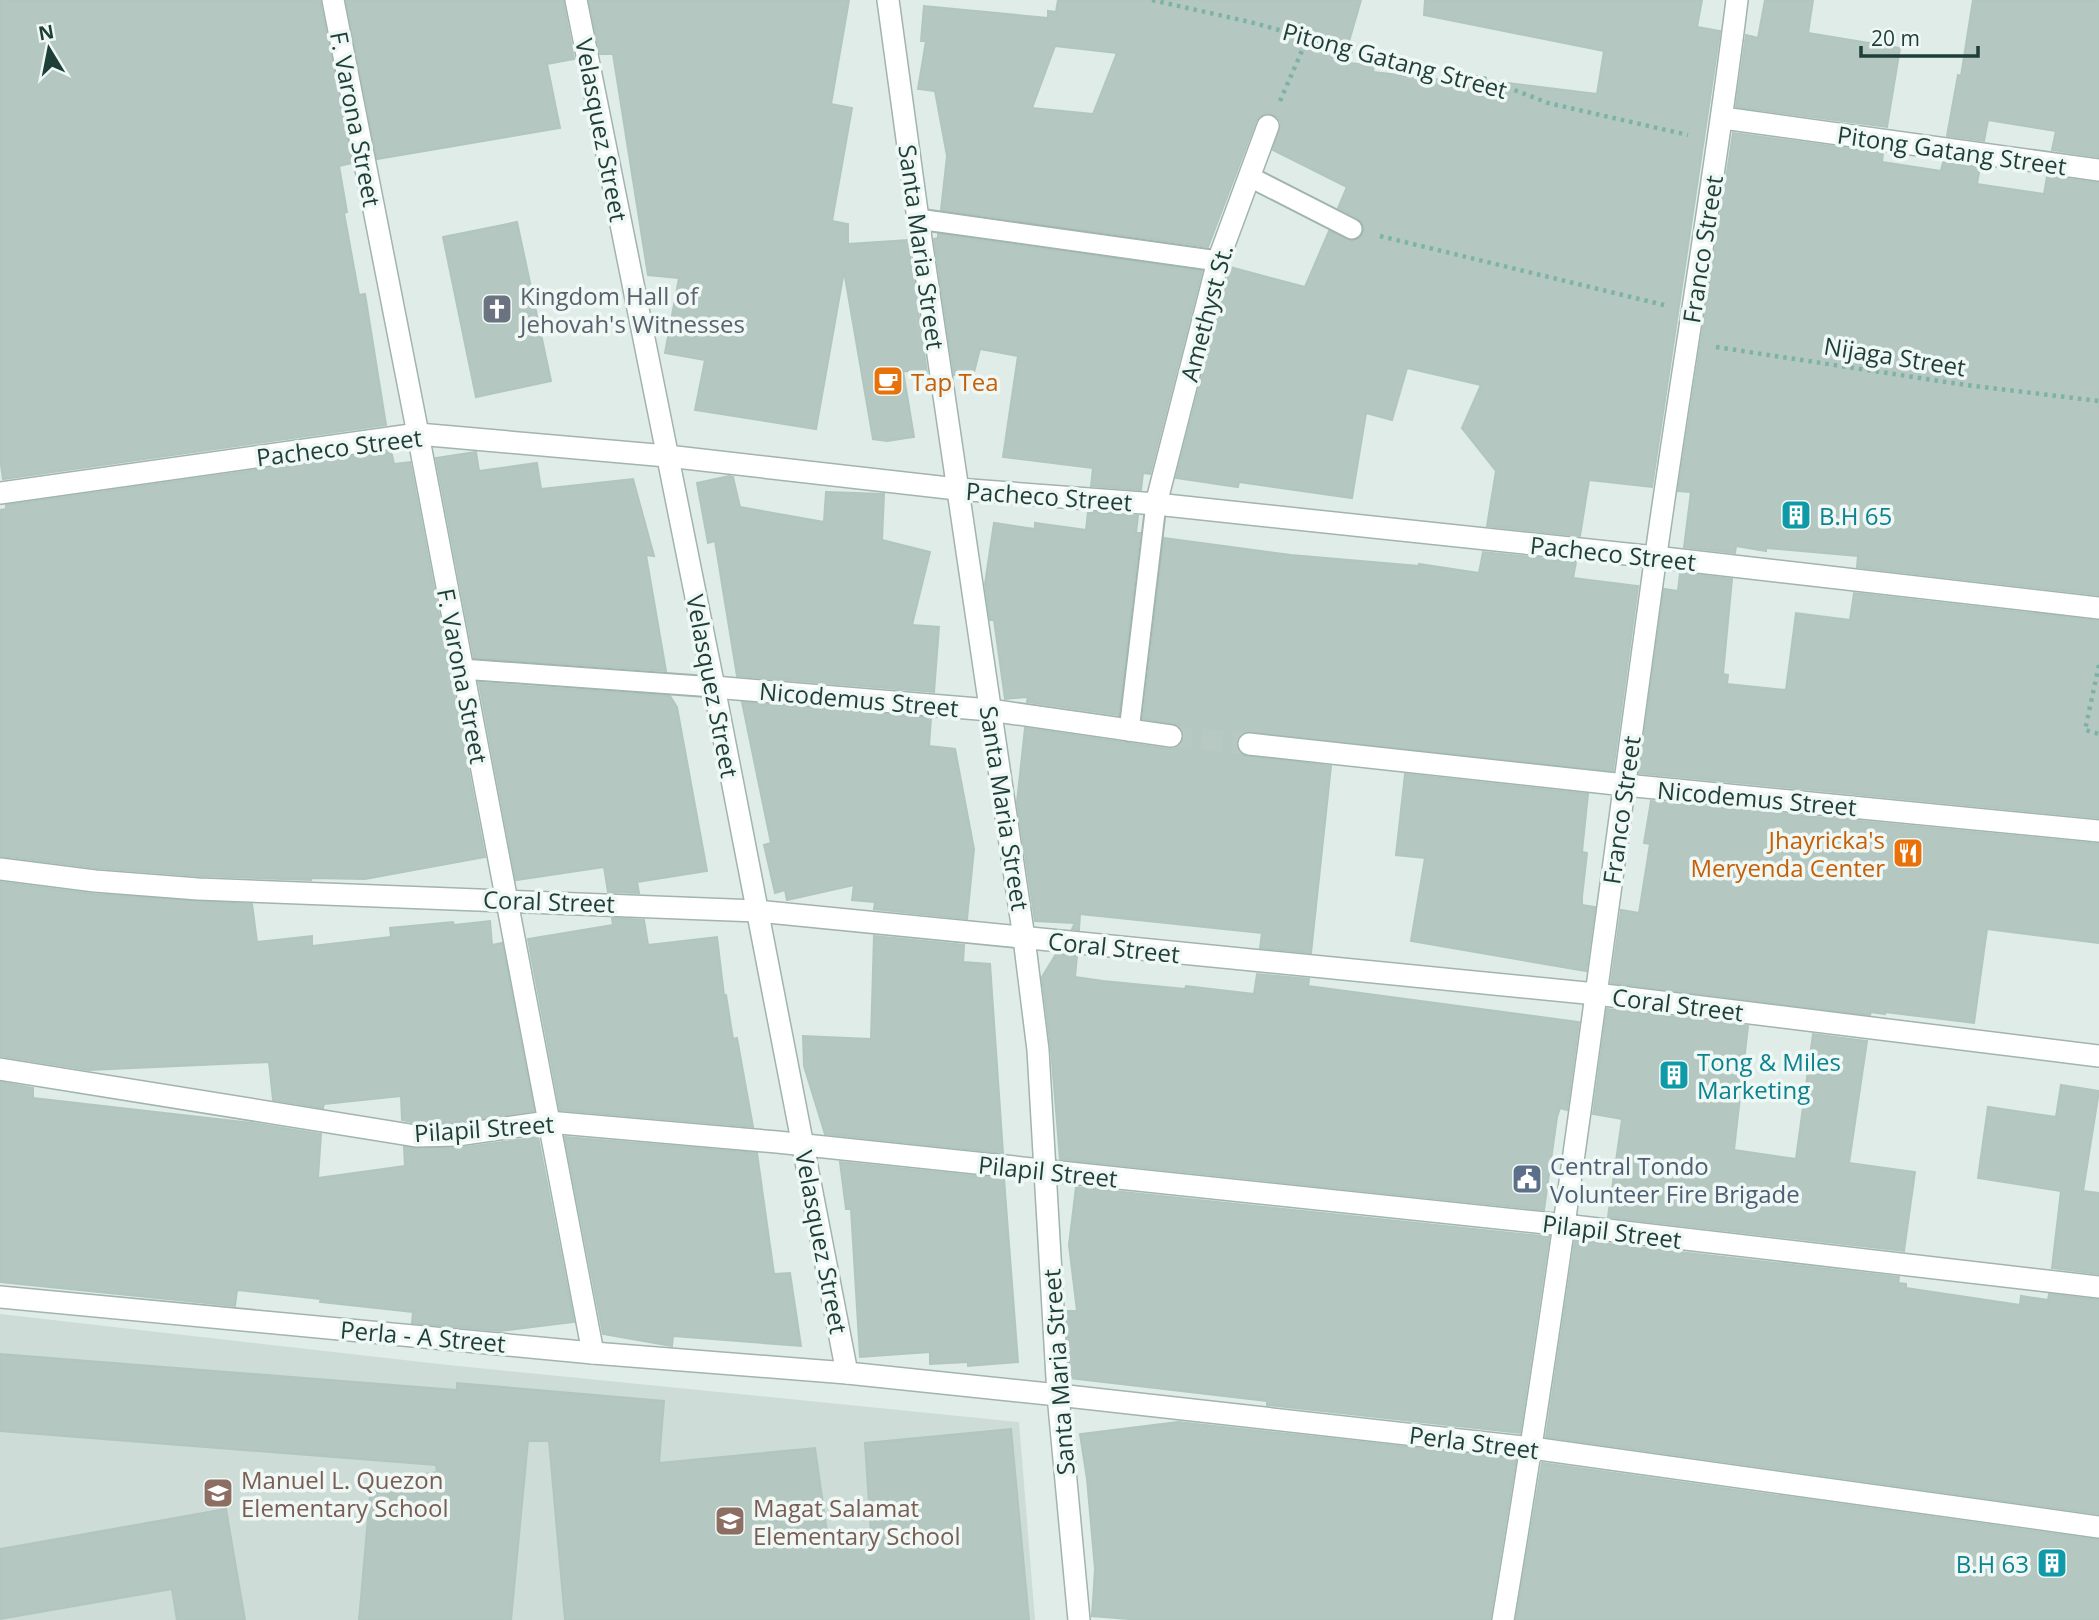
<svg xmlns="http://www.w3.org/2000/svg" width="2099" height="1620" viewBox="0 0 2099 1620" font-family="'Open Sans',sans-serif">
  <rect width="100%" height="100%" fill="#dfece7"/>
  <polygon fill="#cddcd6" points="0,1314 448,1365 1019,1422 1035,1620 0,1620"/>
  <g fill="#b4c7c1" stroke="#b1c6bf" stroke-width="2" fill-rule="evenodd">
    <polygon points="0,0 320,0 352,163 339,166 347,212 344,213 359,295 365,294 386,425 3,479 0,458"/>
    <polygon points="346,0 563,0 574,59 547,64 560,128 377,159"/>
    <polygon points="589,0 849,0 831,104 852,108 832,221 848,224 848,244 908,240 927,373 903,371 914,437 887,441 873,439 844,271 816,429 695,410 705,360 665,353 679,278 648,275 613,54 600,54"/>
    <path d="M1058 0H1361L1343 62 1374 66 1373 72 1451 81 1452 76 1597 94 1604 51 1424 15 1425 0H1702L1697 27 1720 31 1652 487 1589 480 1580 536 1487 526 1496 471 1462 428 1481 385 1407 368 1392 420 1366 413 1352 498 1239 482 1238 487 1176 478 1230 267 1305 287 1329 231 1353 241 1363 235 1364 228 1358 218 1338 208 1347 187 1273 150 1281 123 1278 117 1266 113 1260 116 1256 121 1208 247 941 210 947 156 935 91 918 89 926 41H921L924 6 1048 18V11L1056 12ZM1055 46 1117 53 1093 114 1032 108Z"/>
    <polygon points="1765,0 1813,0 1808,33 1900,48 1887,127 1736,107 1746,35 1758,38"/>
    <polygon points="1973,0 2099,0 2099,157 2052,150 2056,131 1988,120 1984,141 1947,136 1958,75 1961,76"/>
    <polygon points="1733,133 1883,153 1882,162 1941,171 1943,162 1980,167 1977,184 2044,194 2047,176 2099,183 2099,595 1857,567 1858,556 1766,548 1766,551 1736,546 1735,553 1684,547 1691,492 1678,491"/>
    <polygon points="517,222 551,381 476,397 443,237"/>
    <polygon points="938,234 1202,271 1150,474 1143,473 1141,490 1091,486 1093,468 1003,457 1018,356 980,349 973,376 954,375 934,239 938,238"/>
    <polygon points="391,451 394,464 410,462 485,857 365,879 311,878 311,880 199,876 96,868 0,856 0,510 6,509 6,505"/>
    <polygon points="476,452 479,471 537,463 541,489 633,479 654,556 646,555 666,671 474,658 436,458"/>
    <polygon points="729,476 733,477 740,507 824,522 826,492 884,494 882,540 930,552 912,625 939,627 934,692 737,676 715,541 708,543 697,483"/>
    <polygon points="1088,512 1138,516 1136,533 1140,533 1119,715 1027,702 1028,697 1005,699 994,620 990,620 985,584 994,523 1035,529 1035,523 1086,530"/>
    <polygon points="1164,538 1291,555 1419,566 1419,564 1479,573 1483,552 1576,562 1573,578 1638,586 1613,771 1244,732 1239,736 1236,742 1237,750 1242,755 1331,766 1311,953 1260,948 1262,933 1080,914 1079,930 1072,929 1075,923 1035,921 1017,802 1025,728 1169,749 1176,748 1184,739 1183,732 1179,725 1143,719"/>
    <polygon points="1680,573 1732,579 1723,674 1728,675 1727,684 1786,690 1796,613 1850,620 1854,593 2099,621 2099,818 1639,773 1664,589 1678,591"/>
    <polygon points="479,683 670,696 677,707 707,871 637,882 639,893 608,892 604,867 516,880"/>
    <polygon points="742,702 931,718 929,746 955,749 974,849 967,919 874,909 875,902 852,900 854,885 787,900 785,890 775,893 764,845 771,843"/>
    <polygon points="1405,774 1588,794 1582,852 1587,853 1582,897 1582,905 1595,907 1586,971 1411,941 1425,858 1396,855"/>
    <polygon points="1651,801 2099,844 2099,943 1987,929 1974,1023 1885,1012 1885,1014 1871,1012 1870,1015 1611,983 1621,910 1639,913 1650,844 1644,843"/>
    <polygon points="0,882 94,894 252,904 257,942 312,936 312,946 391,937 390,928 453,922 454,925 490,921 492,945 502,943 534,1111 456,1122 417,1123 402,1120 401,1096 324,1104 323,1108 273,1100 269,1062 89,1070 0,1056"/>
    <polygon points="612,918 644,920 648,945 717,937 724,995 726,995 733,1039 737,1038 753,1127 560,1110 528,939 613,925"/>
    <polygon points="874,936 964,945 963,962 990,964 1003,1153 825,1134 804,1066 803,1036 871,1039"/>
    <polygon points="1056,954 1077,956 1075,977 1103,981 1185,989 1186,986 1254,994 1257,974 1309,979 1308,986 1579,1022 1567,1110 1560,1108 1557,1117 1544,1210 1060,1159 1051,1049 1042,977"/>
    <polygon points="1607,1009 1748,1026 1734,1150 1796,1159 1813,1034 1867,1041 1849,1163 1915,1172 1904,1251 1608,1217 1622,1119 1593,1114"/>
    <polygon points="0,1082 33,1088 33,1098 252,1123 321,1134 318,1178 405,1166 404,1147 459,1148 538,1137 574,1322 500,1331 412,1323 413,1312 320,1302 321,1299 237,1290 235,1306 0,1282"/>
    <polygon points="2061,1085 2099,1091 2083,1191 2099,1193 2099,1274 2052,1268 2061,1191 1978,1178 1988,1107 2056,1117"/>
    <polygon points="565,1137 757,1153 774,1274 790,1273 801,1346 673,1336 672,1346 603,1334"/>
    <polygon points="840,1162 1004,1179 1018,1362 968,1366 968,1362 930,1364 930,1352 860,1357 851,1209 846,1209"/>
    <polygon points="1076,1187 1549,1237 1520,1433 1267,1405 1267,1401 1070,1378 1066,1311 1077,1311 1069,1245"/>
    <polygon points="1575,1240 1899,1277 1898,1283 1906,1284 1906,1288 2020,1305 2021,1296 2048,1300 2049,1294 2099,1300 2099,1514 1546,1437"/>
    <polygon points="0,1354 457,1390 457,1383 664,1401 659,1463 815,1448 828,1539 871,1534 865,1443 1011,1429 1029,1620 565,1620 549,1441 528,1441 511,1620 359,1620 371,1484 437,1472 436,1465 0,1431"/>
    <polygon points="1178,1422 1516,1459 1490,1620 1141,1620 1092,1616 1095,1569 1087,1479 1080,1434"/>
    <polygon points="1542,1463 2099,1540 2099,1620 1516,1620"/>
    <polygon points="226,1509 245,1620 177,1620 172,1589 0,1619 0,1549"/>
  </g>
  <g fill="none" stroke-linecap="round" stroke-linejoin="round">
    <polyline stroke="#b8c9c4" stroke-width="21" stroke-dasharray="21 10" stroke-linecap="butt" points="1171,736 1249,744"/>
    <g stroke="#a1b4af" stroke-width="23">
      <g id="service">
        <polyline points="1250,177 1352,229"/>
        <polyline points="918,219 1218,261"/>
        <polyline points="461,669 714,687"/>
        <polyline points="1129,731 1156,504"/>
      </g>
    </g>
    <g stroke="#a1b4af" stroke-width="24">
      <g id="minor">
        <polyline points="333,0 418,434 593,1353"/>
        <polyline points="888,0 918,219 1024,938 1038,1050 1058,1395 1532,1448 2099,1527"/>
        <polyline points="1723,118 2099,170"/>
        <polyline points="1156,504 1218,261 1268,126"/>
        <polyline points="714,687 990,710 1171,736"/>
        <polyline points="1249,744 1625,785 2099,831"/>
        <polyline points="0,869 95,881 198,889 757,911 1596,994 2099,1056"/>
        <polyline points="0,1069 416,1136 457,1135 548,1122 777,1142 1564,1225 2099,1287"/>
        <polyline points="0,1297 593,1353 847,1373"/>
        <path d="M1503 1620C1562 1268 1606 915 1655 562 1681 374 1714 188 1737 0"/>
      </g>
    </g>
    <g stroke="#a1b4af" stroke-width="24">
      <g id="tertiary">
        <polyline points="576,0 714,687 847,1373 1058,1395 1079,1620"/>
        <polyline points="0,493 418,434 667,456 957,489 1156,504 1655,557 2099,608"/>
      </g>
    </g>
    <g stroke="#7cb3a6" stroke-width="4.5" stroke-dasharray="3.5 5" stroke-linecap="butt">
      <polyline points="1152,0 1250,22 1380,58 1486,79 1548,103 1688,135"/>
      <polyline points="1280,101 1308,37"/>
      <polyline points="1380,236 1664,305"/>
      <polyline points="1716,347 1966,385 2099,401"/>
      <polyline points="2099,665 2085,730 2099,734"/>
    </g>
    <use href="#service" stroke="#fff" stroke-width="19"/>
    <use href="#minor" stroke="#fff" stroke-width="21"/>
    <use href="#tertiary" stroke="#fff" stroke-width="21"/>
  </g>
  <defs>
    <g id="church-square" transform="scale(1.575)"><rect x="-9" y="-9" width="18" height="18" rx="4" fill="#6b7280" stroke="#f0f8f5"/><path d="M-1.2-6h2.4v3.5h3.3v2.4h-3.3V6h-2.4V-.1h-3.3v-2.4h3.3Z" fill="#fff"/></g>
    <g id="cafe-square" transform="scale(1.575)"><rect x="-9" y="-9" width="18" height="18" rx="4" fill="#e8710a" stroke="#f0f8f5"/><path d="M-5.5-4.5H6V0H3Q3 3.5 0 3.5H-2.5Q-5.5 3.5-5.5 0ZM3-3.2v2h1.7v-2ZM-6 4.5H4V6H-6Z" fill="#fff"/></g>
    <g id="building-square" transform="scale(1.575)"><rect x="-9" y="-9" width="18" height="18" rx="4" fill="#0f9aa8" stroke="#f0f8f5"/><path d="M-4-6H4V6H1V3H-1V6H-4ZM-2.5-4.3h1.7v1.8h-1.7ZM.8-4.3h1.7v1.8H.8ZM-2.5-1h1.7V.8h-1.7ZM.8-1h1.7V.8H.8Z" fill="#fff"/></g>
    <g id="restaurant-square" transform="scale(1.575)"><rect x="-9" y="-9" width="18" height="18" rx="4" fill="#e8710a" stroke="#f0f8f5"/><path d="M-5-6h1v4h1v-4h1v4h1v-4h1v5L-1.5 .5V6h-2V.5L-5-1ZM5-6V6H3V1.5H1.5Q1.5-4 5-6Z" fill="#fff"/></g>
    <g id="civic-square" transform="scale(1.575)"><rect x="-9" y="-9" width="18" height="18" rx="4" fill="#5c6f8a" stroke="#f0f8f5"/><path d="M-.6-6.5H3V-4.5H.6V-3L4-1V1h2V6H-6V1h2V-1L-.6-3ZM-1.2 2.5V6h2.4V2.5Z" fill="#fff"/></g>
    <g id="school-square" transform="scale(1.575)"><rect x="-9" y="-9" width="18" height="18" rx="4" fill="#8d6e63" stroke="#f0f8f5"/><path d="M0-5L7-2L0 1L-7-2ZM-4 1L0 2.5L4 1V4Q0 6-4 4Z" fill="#fff"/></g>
  </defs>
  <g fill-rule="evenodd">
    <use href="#church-square" x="497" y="309"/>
    <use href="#cafe-square" x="888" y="381"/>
    <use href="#building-square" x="1796" y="515"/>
    <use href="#restaurant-square" x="1908" y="853"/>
    <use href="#building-square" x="1674" y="1075"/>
    <use href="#civic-square" x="1527" y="1179"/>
    <use href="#school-square" x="218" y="1493"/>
    <use href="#school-square" x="730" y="1521"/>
    <use href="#building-square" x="2052" y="1563"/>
  </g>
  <g text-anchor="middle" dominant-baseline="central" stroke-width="7" stroke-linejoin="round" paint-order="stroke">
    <g font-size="24" fill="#1e3e38" stroke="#f0f8f5">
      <text transform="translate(1395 60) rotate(15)">Pitong Gatang Street</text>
      <text transform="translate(356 119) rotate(79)">F. Varona Street</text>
      <text transform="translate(602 130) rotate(79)">Velasquez Street</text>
      <text transform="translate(1952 150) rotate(8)">Pitong Gatang Street</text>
      <text transform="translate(922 247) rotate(82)">Santa Maria Street</text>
      <text transform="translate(1702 249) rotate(-81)">Franco Street</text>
      <text transform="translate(1206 313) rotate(-75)">Amethyst St.</text>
      <text transform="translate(1895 356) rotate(9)">Nijaga Street</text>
      <text transform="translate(339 447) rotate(-7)">Pacheco Street</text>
      <text transform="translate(1049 496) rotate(4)">Pacheco Street</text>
      <text transform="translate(1613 553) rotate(6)">Pacheco Street</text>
      <text transform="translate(463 676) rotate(79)">F. Varona Street</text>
      <text transform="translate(713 686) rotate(79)">Velasquez Street</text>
      <text transform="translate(859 699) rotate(5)">Nicodemus Street</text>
      <text transform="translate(1757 798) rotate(5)">Nicodemus Street</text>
      <text transform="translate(1005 808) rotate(81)">Santa Maria Street</text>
      <text transform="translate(1621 810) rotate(-82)">Franco Street</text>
      <text transform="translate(549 901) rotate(2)">Coral Street</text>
      <text transform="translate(1114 947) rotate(6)">Coral Street</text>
      <text transform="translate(1678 1004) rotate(7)">Coral Street</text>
      <text transform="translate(484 1128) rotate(-4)">Pilapil Street</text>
      <text transform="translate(1048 1171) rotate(6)">Pilapil Street</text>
      <text transform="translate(1612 1231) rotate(7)">Pilapil Street</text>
      <text transform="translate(822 1242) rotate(79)">Velasquez Street</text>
      <text transform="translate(423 1336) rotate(5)">Perla - A Street</text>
      <text transform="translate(1058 1372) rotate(-94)">Santa Maria Street</text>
      <text transform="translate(1474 1442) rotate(7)">Perla Street</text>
    </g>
    <g font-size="24" fill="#5b616d" stroke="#f0f8f5" text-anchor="start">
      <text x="520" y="295">Kingdom Hall of<tspan x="520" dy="28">Jehovah's Witnesses</tspan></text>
    </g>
    <g font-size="24" fill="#c56008" stroke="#f0f8f5" text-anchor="start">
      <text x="911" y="381">Tap Tea</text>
      <text x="1885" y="839" text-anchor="end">Jhayricka's<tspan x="1885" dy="28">Meryenda Center</tspan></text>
    </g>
    <g font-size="24" fill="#0d838f" stroke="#f0f8f5" text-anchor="start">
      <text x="1819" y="515">B.H 65</text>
      <text x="1697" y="1061">Tong &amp; Miles<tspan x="1697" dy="28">Marketing</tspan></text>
      <text x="2029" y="1563" text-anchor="end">B.H 63</text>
    </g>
    <g font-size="24" fill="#4e5e75" stroke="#f0f8f5" text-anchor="start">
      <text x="1550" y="1165">Central Tondo<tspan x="1550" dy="28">Volunteer Fire Brigade</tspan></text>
    </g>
    <g font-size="24" fill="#785e54" stroke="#f0f8f5" text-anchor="start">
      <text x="241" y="1479">Manuel L. Quezon<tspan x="241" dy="28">Elementary School</tspan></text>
      <text x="753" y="1507">Magat Salamat<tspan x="753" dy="28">Elementary School</tspan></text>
    </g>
  </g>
  <g transform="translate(49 49) rotate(350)" stroke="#f0f8f5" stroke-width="5" paint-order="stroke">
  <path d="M0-5L12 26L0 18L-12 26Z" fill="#1e3e38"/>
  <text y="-10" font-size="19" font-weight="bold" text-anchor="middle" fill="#1e3e38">N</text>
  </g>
  <path d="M1861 46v10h117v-10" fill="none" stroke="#1e3e38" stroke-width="3.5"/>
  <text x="1871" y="46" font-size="21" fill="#1e3e38" stroke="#f0f8f5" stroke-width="5" paint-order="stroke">20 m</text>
</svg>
